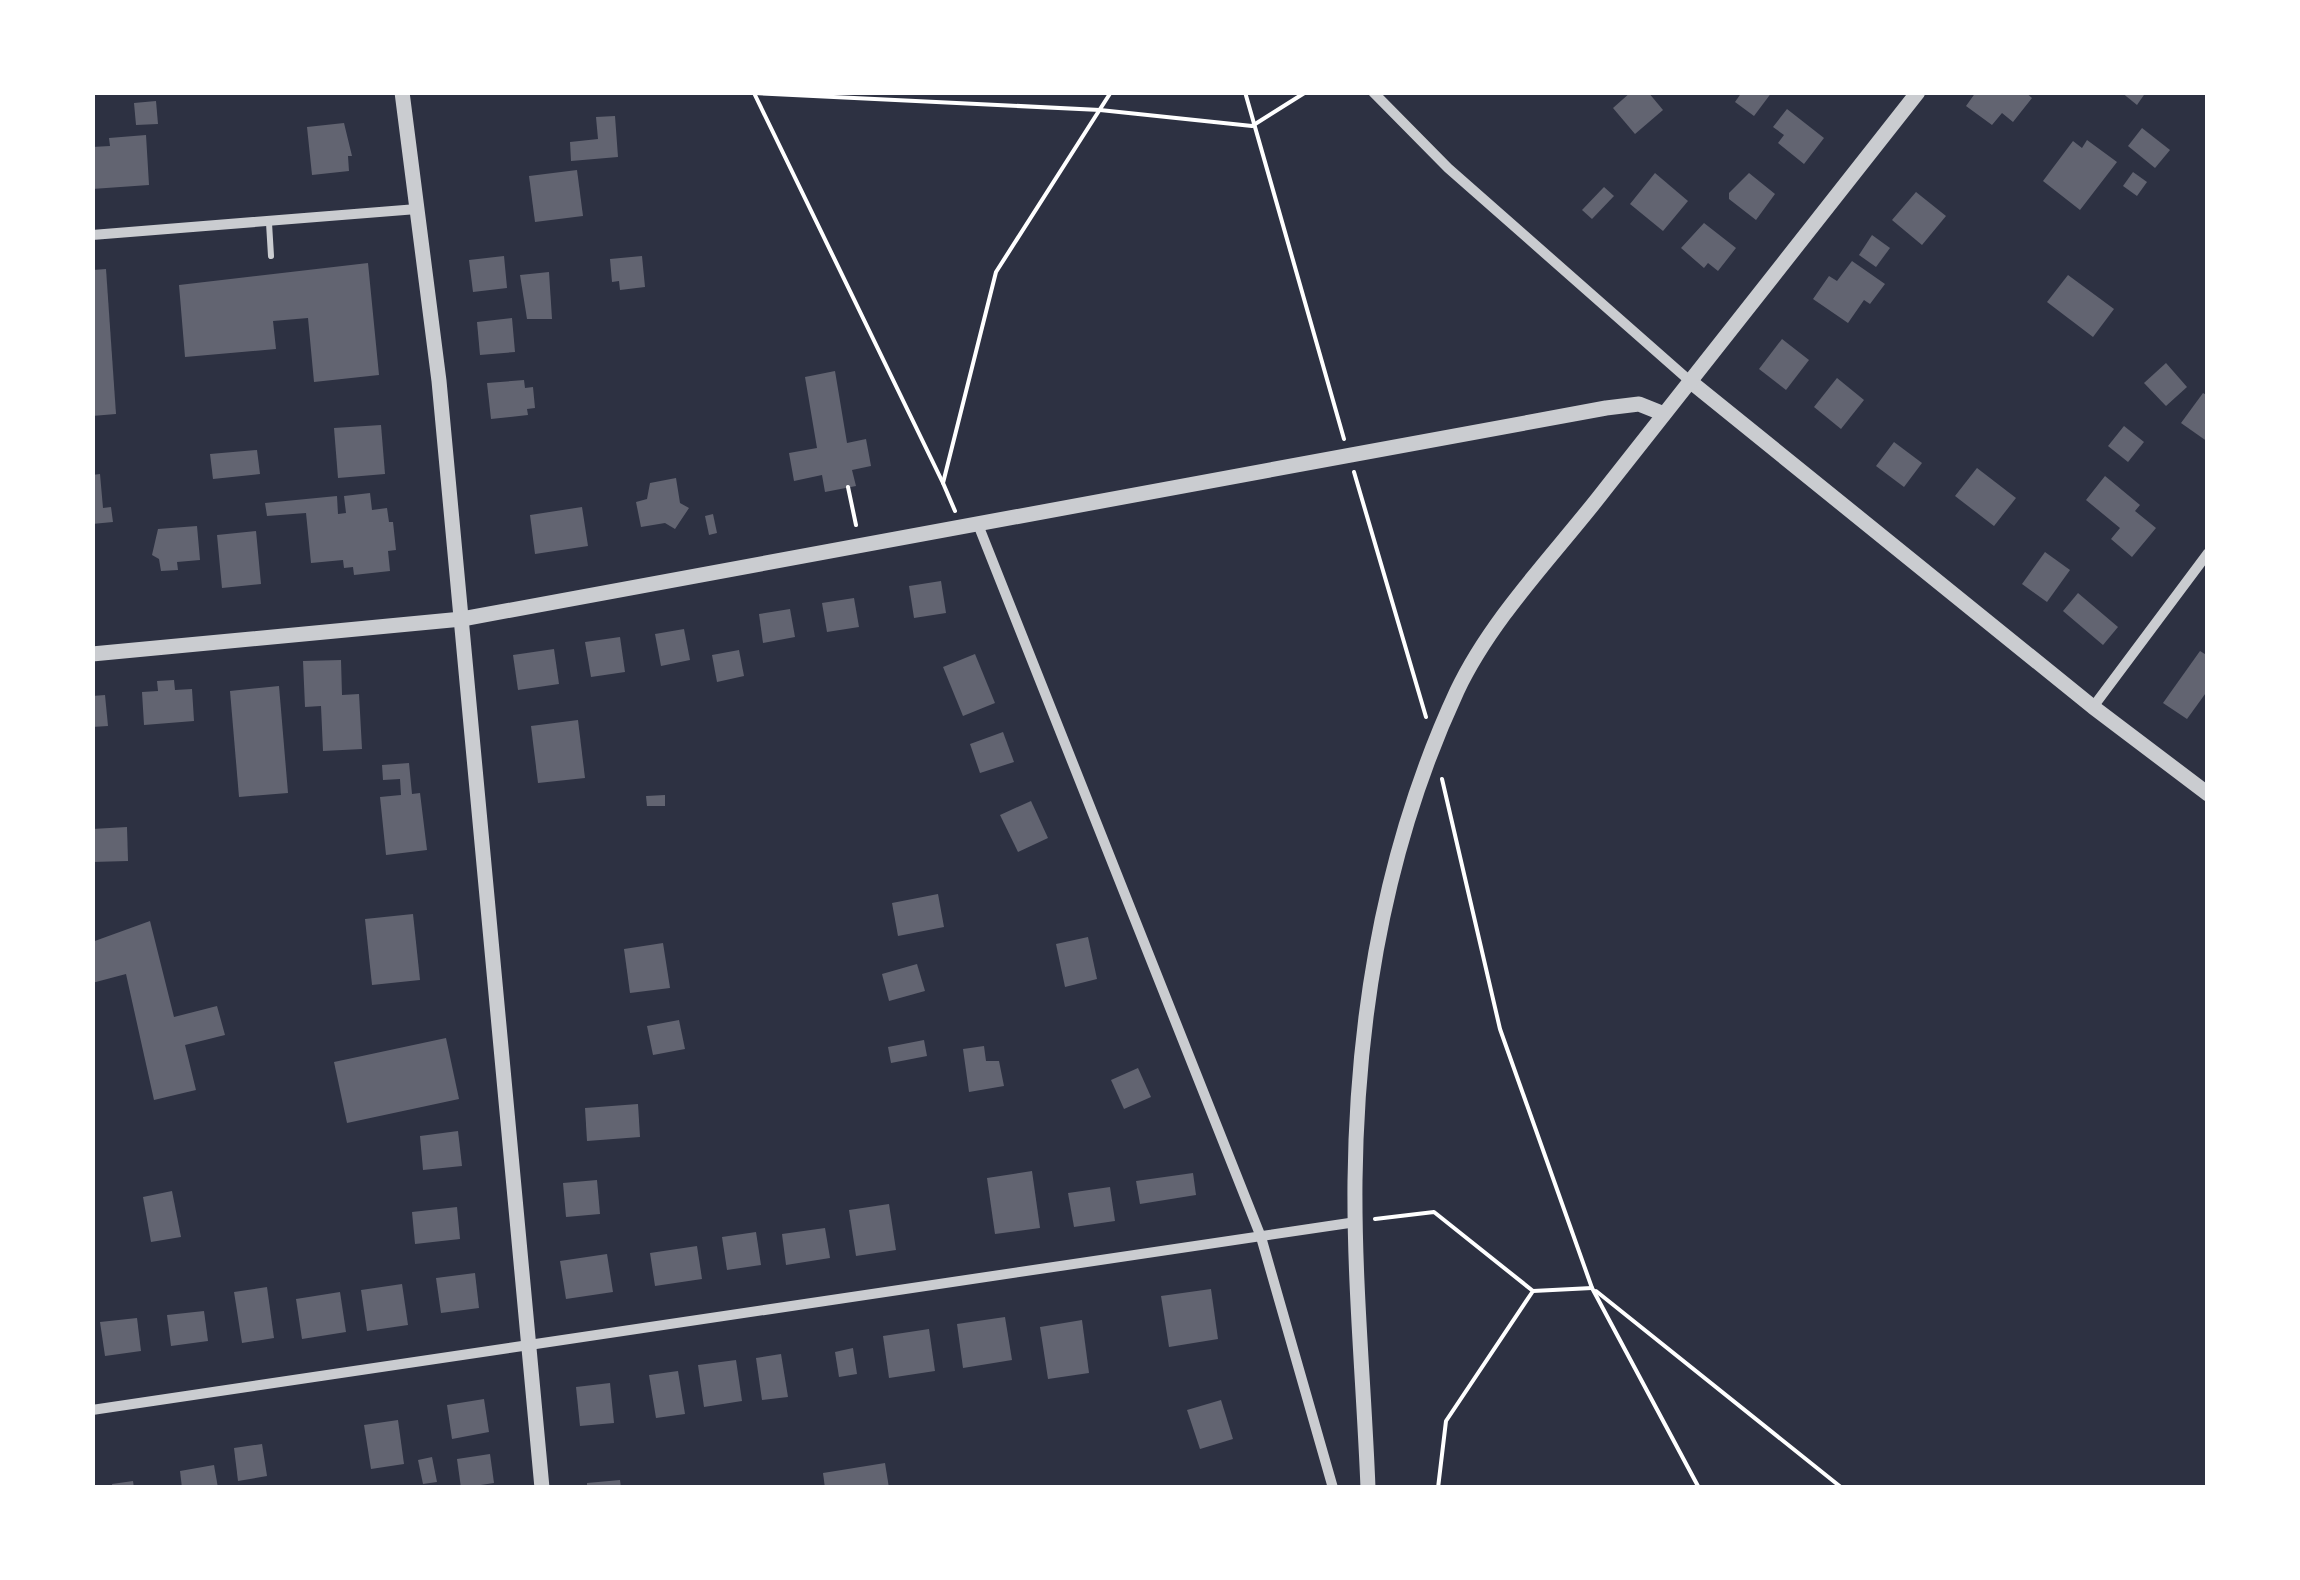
<svg xmlns="http://www.w3.org/2000/svg" width="2300" height="1580" viewBox="0 0 2300 1580" font-family="'Alegreya Sans',sans-serif">
  <rect width="100%" height="100%" fill="#2d3142"/>
  <g fill="#626471">
    <polygon points="1631,92 1648,92 1663,110 1635,134 1613,108"/>
    <polygon points="1742,92 1772,92 1754,116 1735,102"/>
    <polygon points="1976,92 2025,92 2032,98 2013,122 2002,113 1992,125 1966,106"/>
    <polygon points="2121,92 2146,92 2137,105"/>
    <polygon points="156,101 158,124 136,125 134,103"/>
    <polygon points="1787,109 1824,138 1804,164 1778,143 1784,135 1773,127"/>
    <polygon points="615,116 618,157 571,161 570,142 598,139 596,117"/>
    <polygon points="344,123 352,156 348,156 349,171 312,175 307,127"/>
    <polygon points="2142,128 2170,150 2155,168 2128,146"/>
    <polygon points="146,135 149,185 92,189 92,147 110,146 109,138"/>
    <polygon points="2087,140 2117,162 2080,210 2043,181 2073,141 2082,148"/>
    <polygon points="577,170 583,216 535,222 529,176"/>
    <polygon points="2133,172 2147,182 2137,196 2123,186"/>
    <polygon points="1655,173 1688,201 1663,231 1630,204"/>
    <polygon points="1749,173 1775,194 1756,220 1729,199 1729,193"/>
    <polygon points="1604,187 1614,196 1592,219 1582,210"/>
    <polygon points="1916,192 1946,216 1922,245 1892,220"/>
    <polygon points="1704,223 1736,248 1718,271 1708,263 1704,268 1681,248"/>
    <polygon points="1872,235 1890,248 1876,267 1859,255"/>
    <polygon points="504,256 507,288 473,292 469,260"/>
    <polygon points="642,256 645,287 620,290 619,281 612,282 610,259"/>
    <polygon points="1852,261 1885,284 1870,304 1864,300 1848,323 1813,299 1829,276 1837,281"/>
    <polygon points="368,263 379,375 314,382 308,318 273,321 276,349 185,357 179,285"/>
    <polygon points="106,269 116,414 92,416 92,270"/>
    <polygon points="549,272 552,319 527,319 520,275"/>
    <polygon points="2068,275 2114,309 2093,337 2047,302"/>
    <polygon points="512,318 515,352 480,355 477,322"/>
    <polygon points="1782,339 1809,360 1786,390 1759,369"/>
    <polygon points="2166,363 2187,387 2166,406 2144,383"/>
    <polygon points="835,371 847,443 866,439 871,466 852,470 856,486 825,492 822,475 794,481 789,453 817,448 805,377"/>
    <polygon points="1837,378 1864,400 1841,429 1814,407"/>
    <polygon points="524,380 525,388 533,387 535,408 527,409 528,415 491,419 487,383"/>
    <polygon points="2203,393 2208,396 2208,442 2181,423"/>
    <polygon points="381,425 385,474 338,478 334,428"/>
    <polygon points="2124,426 2144,442 2128,462 2108,446"/>
    <polygon points="1894,442 1922,463 1904,487 1876,466"/>
    <polygon points="257,450 260,474 213,479 210,454"/>
    <polygon points="1977,468 2016,498 1994,526 1955,496"/>
    <polygon points="100,474 103,508 111,507 113,522 92,524 92,475"/>
    <polygon points="2105,476 2140,505 2135,511 2156,528 2132,557 2111,539 2120,528 2086,500"/>
    <polygon points="676,478 680,503 689,508 675,529 665,523 641,527 636,502 647,499 650,483"/>
    <polygon points="370,493 372,510 387,508 389,522 393,522 396,550 388,551 390,571 354,575 353,567 344,568 343,560 311,563 306,513 267,516 265,503 337,496 338,514 346,513 344,496"/>
    <polygon points="582,507 588,546 535,554 530,515"/>
    <polygon points="713,514 717,533 709,535 705,516"/>
    <polygon points="197,526 200,560 177,562 178,570 161,571 159,559 152,555 158,529"/>
    <polygon points="256,531 261,584 222,588 217,535"/>
    <polygon points="2045,552 2070,570 2047,602 2022,584"/>
    <polygon points="941,581 946,613 914,618 909,586"/>
    <polygon points="2078,593 2118,627 2103,645 2063,611"/>
    <polygon points="854,598 859,627 827,632 822,603"/>
    <polygon points="790,609 795,637 763,643 759,614"/>
    <polygon points="684,629 690,660 661,666 655,634"/>
    <polygon points="620,637 625,672 591,677 585,642"/>
    <polygon points="554,649 559,684 518,690 513,655"/>
    <polygon points="739,650 744,676 717,682 712,655"/>
    <polygon points="2200,651 2208,656 2208,690 2187,719 2163,703"/>
    <polygon points="975,654 995,703 963,716 943,667"/>
    <polygon points="341,660 342,695 359,694 362,749 323,751 321,706 305,707 303,661"/>
    <polygon points="174,680 175,690 192,689 194,721 144,725 142,692 158,691 157,681"/>
    <polygon points="279,686 288,793 239,797 230,691"/>
    <polygon points="105,695 108,726 92,727 92,696"/>
    <polygon points="578,720 585,778 538,783 531,726"/>
    <polygon points="1003,732 1014,762 980,773 970,744"/>
    <polygon points="409,763 412,794 420,793 427,850 386,855 380,797 401,795 400,779 383,780 382,765"/>
    <polygon points="665,795 665,806 647,806 646,796"/>
    <polygon points="1031,801 1048,838 1018,852 1000,815"/>
    <polygon points="127,827 128,861 92,862 92,829"/>
    <polygon points="938,894 944,927 898,936 892,903"/>
    <polygon points="413,914 420,980 372,985 365,919"/>
    <polygon points="150,921 174,1017 217,1006 225,1035 185,1045 196,1090 154,1100 126,974 92,983 92,942"/>
    <polygon points="1088,937 1097,979 1065,987 1056,944"/>
    <polygon points="663,943 670,988 630,993 624,949"/>
    <polygon points="917,964 925,991 889,1001 882,974"/>
    <polygon points="679,1020 685,1049 653,1055 647,1026"/>
    <polygon points="446,1038 459,1099 347,1123 334,1062"/>
    <polygon points="924,1040 927,1056 891,1063 888,1047"/>
    <polygon points="984,1046 986,1061 999,1061 1004,1086 969,1092 963,1049"/>
    <polygon points="1138,1068 1151,1097 1124,1109 1111,1080"/>
    <polygon points="638,1104 640,1137 587,1141 585,1108"/>
    <polygon points="458,1131 462,1166 423,1170 420,1136"/>
    <polygon points="1032,1171 1040,1228 995,1234 987,1178"/>
    <polygon points="1193,1173 1196,1195 1140,1204 1136,1181"/>
    <polygon points="597,1180 600,1214 566,1217 563,1183"/>
    <polygon points="1110,1187 1115,1221 1074,1227 1068,1193"/>
    <polygon points="172,1191 181,1237 151,1242 143,1197"/>
    <polygon points="889,1204 896,1250 856,1256 849,1210"/>
    <polygon points="457,1207 460,1239 415,1244 412,1212"/>
    <polygon points="825,1228 830,1258 786,1265 782,1234"/>
    <polygon points="756,1232 761,1265 727,1270 722,1237"/>
    <polygon points="697,1246 702,1279 655,1286 650,1253"/>
    <polygon points="607,1254 613,1292 566,1299 560,1261"/>
    <polygon points="475,1273 479,1308 441,1313 436,1278"/>
    <polygon points="402,1284 408,1325 367,1331 361,1290"/>
    <polygon points="267,1287 274,1338 242,1343 234,1292"/>
    <polygon points="1211,1289 1218,1339 1169,1347 1161,1296"/>
    <polygon points="340,1292 346,1332 302,1339 296,1299"/>
    <polygon points="204,1311 208,1341 171,1346 167,1315"/>
    <polygon points="1005,1317 1012,1360 963,1368 957,1324"/>
    <polygon points="137,1318 141,1351 105,1356 100,1322"/>
    <polygon points="1082,1320 1089,1373 1048,1379 1040,1327"/>
    <polygon points="929,1329 935,1371 889,1378 883,1336"/>
    <polygon points="853,1348 857,1374 839,1377 835,1352"/>
    <polygon points="781,1354 788,1397 762,1400 756,1358"/>
    <polygon points="736,1360 742,1401 704,1407 698,1365"/>
    <polygon points="678,1371 685,1414 656,1418 649,1375"/>
    <polygon points="610,1383 614,1423 580,1426 576,1387"/>
    <polygon points="484,1399 489,1432 452,1439 447,1405"/>
    <polygon points="1221,1400 1233,1439 1200,1449 1187,1410"/>
    <polygon points="398,1420 404,1464 371,1469 364,1425"/>
    <polygon points="262,1444 267,1476 238,1481 234,1448"/>
    <polygon points="490,1454 494,1483 461,1488 457,1459"/>
    <polygon points="432,1457 437,1482 423,1484 418,1460"/>
    <polygon points="885,1463 889,1488 825,1488 823,1473"/>
    <polygon points="214,1465 218,1488 182,1488 180,1471"/>
    <polygon points="620,1480 621,1488 587,1488 587,1483"/>
    <polygon points="133,1481 134,1488 113,1488 112,1484"/>
  </g>
  <g fill="none" stroke-linecap="round" stroke-linejoin="round">
    <g stroke="#fff" stroke-width="4">
      <polyline points="735,92 754,93 943,483"/>
      <polyline points="1245,92 1344,439"/>
      <polyline points="754,93 1100,110 1252,126 1306,92"/>
      <polyline points="1354,472 1426,717"/>
      <polyline points="848,487 856,525"/>
      <polyline points="955,511 943,483 996,272 1111,92"/>
      <polyline points="1442,779 1500,1029 1592,1288 1699,1488"/>
      <polyline points="1375,1219 1434,1212 1533,1291 1592,1288"/>
      <polyline points="1596,1291 1842,1488"/>
      <polyline points="1438,1488 1446,1421 1533,1291"/>
    </g>
    <polyline stroke="#caccd0" stroke-width="6" points="269,223 271,256"/>
    <g stroke="#caccd0" stroke-width="10">
      <polyline points="1373,92 1448,168 1691,382"/>
      <polyline points="92,235 417,209"/>
      <polyline points="977,522 1261,1237 1333,1488"/>
      <polyline points="2093,707 2208,553"/>
      <polyline points="92,1410 1356,1222"/>
    </g>
    <g stroke="#caccd0" stroke-width="15">
      <polyline points="402,92 439,381 542,1488"/>
      <polyline points="1691,382 2093,707 2208,794"/>
      <polyline points="92,654 462,619 1606,408 1639,404 1664,414"/>
      <path d="M1368 1488C1364 1386 1354 1283 1355 1181 1357 1013 1386 844 1457 691 1492 617 1556 553 1606 488 1710 356 1814 225 1918 92"/>
    </g>
  </g>
  <rect width="2300" height="1580" fill="none" stroke="#ffffff" stroke-width="190"/>
</svg>
